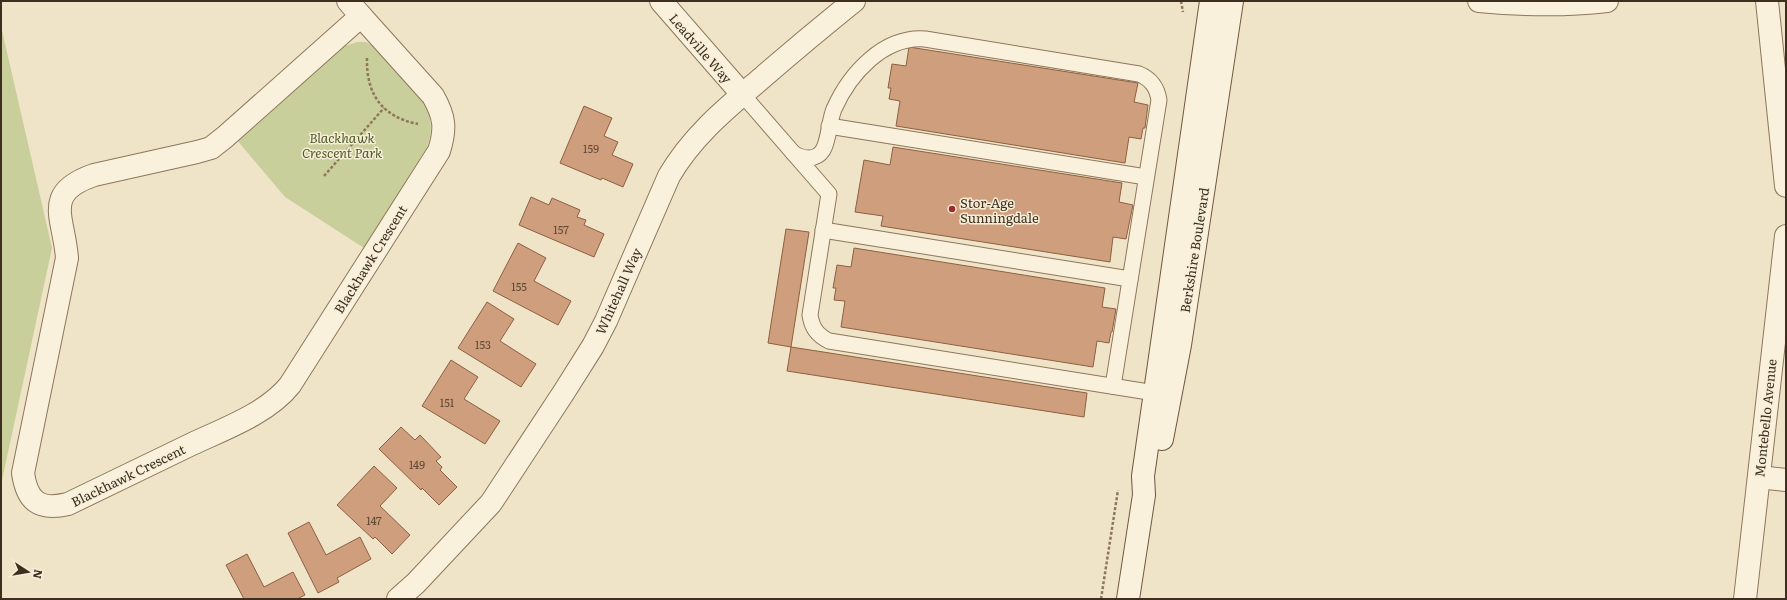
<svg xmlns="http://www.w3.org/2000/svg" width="1787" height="600" viewBox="0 0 1787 600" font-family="Literata,serif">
  <rect width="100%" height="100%" fill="#f0e4c8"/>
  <g fill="#c9cf9b">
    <polygon points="1,26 52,248 1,485"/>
    <path d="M357 42H366L378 49 424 103C432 119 433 131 427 147L364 248 285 197 236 139 342 47Z"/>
  </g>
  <g fill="#cf9f7d" stroke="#8d5f41">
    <polygon points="909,47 1138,83 1134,102 1148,105 1145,128 1143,128 1141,139 1129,137 1125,163 896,126 900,101 889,99 891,88 888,88 892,64 906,66"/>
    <polygon points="584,106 612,118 604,136 618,142 612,155 633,164 623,187 602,178 601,180 560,163"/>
    <polygon points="893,147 1122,183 1119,202 1133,205 1126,239 1113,237 1110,262 881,226 883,216 855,212 864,160 890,165"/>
    <polygon points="531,197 549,205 552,198 580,210 577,217 586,220 584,225 604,234 594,257 519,225"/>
    <polygon points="786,229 809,232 791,347 768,343"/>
    <polygon points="518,243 546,258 534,281 571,301 558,325 493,291"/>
    <polygon points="854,248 1105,288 1102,307 1116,309 1112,332 1111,332 1109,343 1097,341 1093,367 841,327 845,301 834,300 836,288 833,288 837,265 851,267"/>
    <polygon points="487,302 514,319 500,341 536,364 521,387 458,348"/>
    <polygon points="791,347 1087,393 1084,417 787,371"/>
    <polygon points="451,360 478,377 464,399 500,421 485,444 422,406"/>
    <polygon points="401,427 415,440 420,435 441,457 436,461 442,467 440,470 457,487 439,505 422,488 421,490 379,449"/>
    <polygon points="374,466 397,488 380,506 410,535 392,554 375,537 373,539 337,505"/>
    <polygon points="309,522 326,555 360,537 371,559 337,578 339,582 318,593 288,533"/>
    <polygon points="247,554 264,587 293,572 305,595 297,599 244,599 226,565"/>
  </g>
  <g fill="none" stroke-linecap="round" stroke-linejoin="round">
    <g stroke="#8d765c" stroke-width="17">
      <g id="lane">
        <path d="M742 94 829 194 810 315C812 328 817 335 829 341L1155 393"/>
        <polyline points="829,126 1146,177"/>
        <path d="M793 153C803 159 816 161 823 150 829 140 829 121 834 109 850 73 884 36 925 39L1139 74C1151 79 1157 87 1159 100L1113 386"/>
        <polyline points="823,230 1130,279"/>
      </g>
    </g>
    <g stroke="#8d765c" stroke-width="24">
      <g id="street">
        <polyline points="348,1 361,16"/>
        <polyline points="661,1 742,94"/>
        <path d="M1479 1C1522 5 1564 6 1607 1"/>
        <polyline points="1767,1 1786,186"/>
        <path d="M361 16 433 96C445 117 446 129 439 151L290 385C268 413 224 429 192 444 151 464 110 484 68 504 39 511 27 501 23 473L67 258C64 217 42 193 94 175L197 152 211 148 225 137Z"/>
        <polyline points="1759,477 1786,480"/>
        <path d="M398 599 416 583 491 503 564 392 593 346 606 321 669 176C693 135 727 108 763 77 793 51 823 26 854 1"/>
        <polyline points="1745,599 1786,236"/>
      </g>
    </g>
    <g stroke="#6f573f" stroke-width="24">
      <g id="secondary">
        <polyline points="1162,439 1180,345 1232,1"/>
        <polyline points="1128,599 1144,495 1143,476 1211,1"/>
      </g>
    </g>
    <g stroke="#8d765c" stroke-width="2.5" stroke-dasharray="3 2" stroke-linecap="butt">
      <polyline points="1181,1 1183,12"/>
      <path d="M367 58C366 94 382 117 418 124"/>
      <polyline points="324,176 384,108"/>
      <polyline points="1101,599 1118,490"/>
    </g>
    <use href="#lane" stroke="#faf1dc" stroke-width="15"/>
    <use href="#street" stroke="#faf1dc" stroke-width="22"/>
    <use href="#secondary" stroke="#faf1dc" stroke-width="22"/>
  </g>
  <circle fill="#9e2a2b" stroke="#f7eed8" stroke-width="1.5" cx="952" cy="209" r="4"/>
  <g text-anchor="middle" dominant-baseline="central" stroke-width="3" stroke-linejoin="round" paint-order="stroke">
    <g font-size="11" fill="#624a37">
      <text x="591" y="148">159</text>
      <text x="561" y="229">157</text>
      <text x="519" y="286">155</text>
      <text x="483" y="344">153</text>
      <text x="447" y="402">151</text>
      <text x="417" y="464">149</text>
      <text x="374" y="520">147</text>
    </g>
    <g font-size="13" fill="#3d2e20" stroke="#f7eed8">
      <text transform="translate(701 48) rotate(49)">Leadville Way</text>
      <text transform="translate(1194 250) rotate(-81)">Berkshire Boulevard</text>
      <text transform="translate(370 259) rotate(-58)">Blackhawk Crescent</text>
      <text transform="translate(618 291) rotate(-66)">Whitehall Way</text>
      <text transform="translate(1765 418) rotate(-84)">Montebello Avenue</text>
      <text transform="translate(128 475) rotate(-26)">Blackhawk Crescent</text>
    </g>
    <g font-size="13" font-style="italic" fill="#4d5a26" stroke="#f7eed8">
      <text x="342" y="137">Blackhawk<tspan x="342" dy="15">Crescent Park</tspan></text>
    </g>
    <g font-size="13" fill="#3d2e20" stroke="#f7eed8" text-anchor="start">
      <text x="960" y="202">Stor-Age<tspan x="960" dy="15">Sunningdale</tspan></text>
    </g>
  </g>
  <rect width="1787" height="600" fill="none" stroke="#3d2e20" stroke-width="4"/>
  <g transform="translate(28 572) rotate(102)" stroke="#f7eed8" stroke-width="3" paint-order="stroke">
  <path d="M0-3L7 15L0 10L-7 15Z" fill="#3d2e20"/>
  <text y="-6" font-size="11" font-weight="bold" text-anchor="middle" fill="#3d2e20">N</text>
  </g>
</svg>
